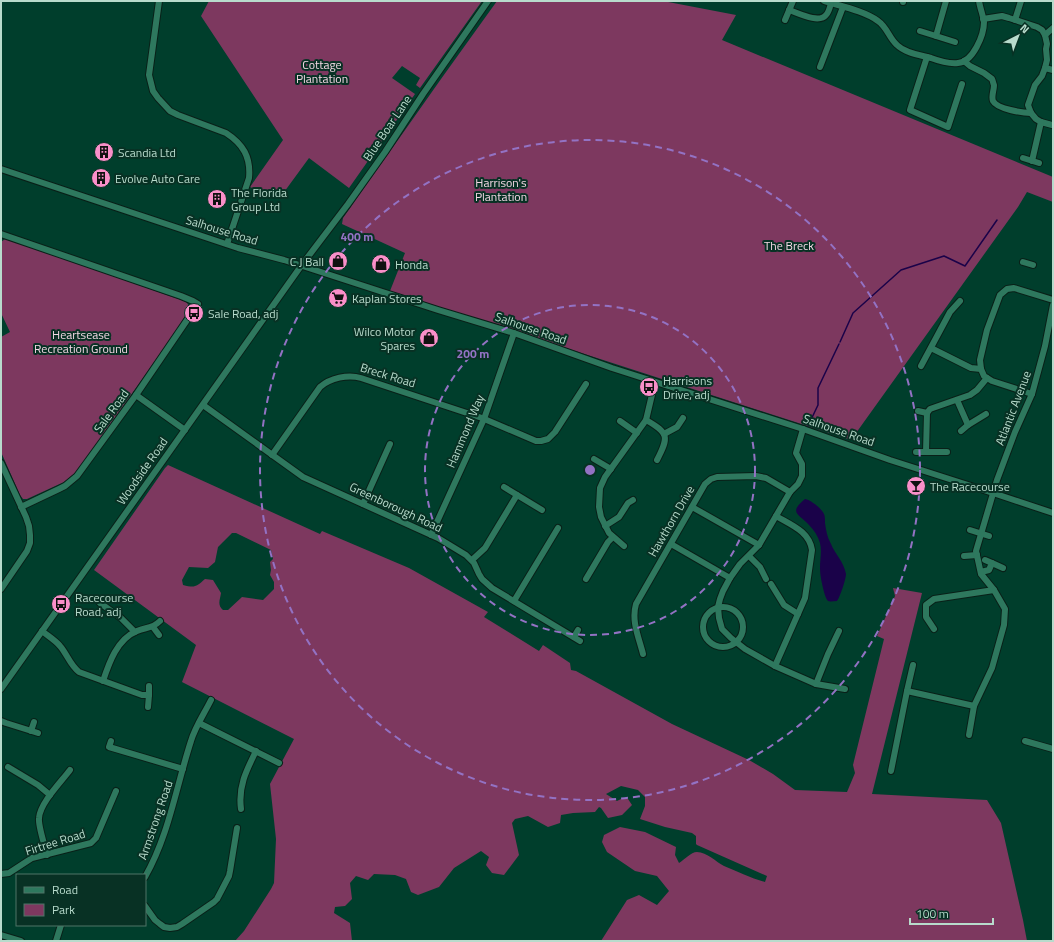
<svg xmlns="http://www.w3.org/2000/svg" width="1054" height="942" viewBox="0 0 1054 942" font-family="'Titillium Web',sans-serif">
  <rect width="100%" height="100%" fill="#003e2c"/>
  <g fill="#7d385f" fill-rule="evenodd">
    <polygon points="209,1 482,1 420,88 416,85 420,78 402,66 392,78 415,94 349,188 309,158 279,199 250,187 283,140 201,16"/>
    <polygon points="497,1 663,1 736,15 722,40 1053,177 1053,202 1027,192 1018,207 851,440 390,291 405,253 342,224 343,218 441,79"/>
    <path d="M5 239H8L184 301C188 303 190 306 189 310L176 331 83 463 74 474 64 482 27 499H23L20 495 1 452V337L10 332 1 313V242Z"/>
    <path d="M168 465 320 534 322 531 409 568 488 612 484 617 539 651 543 645 570 663 571 670 576 671 672 724 749 760 773 774 795 790 847 792 855 773 853 765 884 639 877 636 895 596 893 588 922 593 872 794 987 800 1001 823 1023 920 1027 941H601L627 900 639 895 657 905 669 891 657 876 635 871 607 852 602 842 604 835 620 827 645 832 676 847 675 855 679 863C684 860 691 852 697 852 707 852 716 862 724 866 738 872 751 878 765 882L767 876 697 845 696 844V836L692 833 665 827 640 819 645 806V797L638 790 621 786 606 794 617 801 621 799H628L632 805 622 815 608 818 601 808 599 807 595 812 573 813 561 815 560 823 548 827 528 816 515 819 512 823 519 855 504 875 492 873 486 865 489 857 481 851 454 868 439 887 418 895 411 892 406 879 395 875 374 874 368 880 356 876 350 883 352 899 345 906 335 907 334 913 350 923 352 941H235L244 931 271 889 274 883 276 839 270 784 294 739 182 682 196 645 94 570 165 468ZM232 533H236L271 550 273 559 270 562 271 570 270 575 274 582V589L263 600 242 597 228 610H223C217 605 220 600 221 593L213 580 205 579C196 587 195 588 183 585L182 580 189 567 208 568 215 562 218 547Z"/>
  </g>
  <path fill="#1a0249" d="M805 499C811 500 821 508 824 514 825 516 825 520 825 523 826 530 827 537 831 544 835 554 844 562 846 574 846 579 840 597 837 601 834 601 830 602 828 601 826 599 825 595 824 592 822 584 820 576 820 568 820 559 822 551 820 543 818 536 814 530 809 525 799 514 788 513 805 499Z"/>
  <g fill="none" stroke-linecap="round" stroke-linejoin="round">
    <g stroke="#1a0249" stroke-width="1.5">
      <polyline points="840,342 853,313 901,270 944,256 965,266 997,220"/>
      <polyline points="808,426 818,405 818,388 839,344"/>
    </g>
    <g stroke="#092018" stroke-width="8">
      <g id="minor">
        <path d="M159 1 149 75 153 91 158 98 170 111 178 115 226 133C243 144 251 157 249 178L227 244"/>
        <path d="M824 1C840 6 865 11 878 21 887 27 889 38 897 45 905 53 920 55 931 58 939 61 949 64 958 63 973 62 984 35 984 22 983 15 980 8 979 1"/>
        <polyline points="946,1 936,36 955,42"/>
        <polyline points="903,2 903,1"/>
        <path d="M789 10C798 13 819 24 826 15 829 12 830 7 831 3"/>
        <polyline points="983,19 1002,16 1009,18 1037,27 1042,30 1045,35 1047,44 1046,49 1047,60 1045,68 1042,76 1035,85 1028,105 1031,113 1036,119 1041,122 1052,125"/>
        <polyline points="785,20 793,1"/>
        <polyline points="1015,20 1021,1"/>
        <polyline points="920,31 936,36"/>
        <polyline points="1045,35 1053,28"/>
        <polyline points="927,57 910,110 948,127 962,84"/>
        <path d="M964 61 970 66 984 73 992 79C993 81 993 83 994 85 994 91 991 96 993 101 997 109 1023 113 1031 113"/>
        <polyline points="820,67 843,7"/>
        <polyline points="1045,68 1053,70"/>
        <polyline points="1023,158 1039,163"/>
        <polyline points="1032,161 1041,122"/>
        <polyline points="1,169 238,248 284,260 438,310 514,333 612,368 803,429 890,460 993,493 1053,513"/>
        <polyline points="1,234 181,296 193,301 198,304 136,395 77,476 65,486 59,489 21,507"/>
        <polyline points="1023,262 1033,265"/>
        <polyline points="931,348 971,368 981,369"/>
        <polyline points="921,366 950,312 960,301"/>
        <polyline points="1032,394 992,381 984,376 981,369 980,360 987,330 1000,295 1007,289 1014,288 1053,300"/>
        <polyline points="136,395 185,430"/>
        <polyline points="957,400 968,425"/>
        <polyline points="203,405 303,477 438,538 466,555 474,563 479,574 482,579 492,588 580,641"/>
        <polyline points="918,411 927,413"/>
        <path d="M646 420C669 433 669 437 657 460"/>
        <polyline points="620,421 637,433"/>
        <polyline points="803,429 796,453 802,464 802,476 798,484 790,492 759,545 740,564 730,578 723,591 720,599 718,607 719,618 722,629 731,638 745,649 775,666 816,684 845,689"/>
        <polyline points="961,431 968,425 986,414"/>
        <polyline points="664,434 677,427 683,418"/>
        <polyline points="916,452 926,452"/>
        <polyline points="947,452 926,452 927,413 930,409 970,395 977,390 987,378"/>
        <path d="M272 455 320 387C330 378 348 374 361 378L482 418 536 441H541L548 439 555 432 586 384"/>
        <polyline points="594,459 611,469"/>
        <polyline points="1,463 26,517 29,526 30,535 30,543 27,551 1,589"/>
        <polyline points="504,487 542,510"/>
        <polyline points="363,504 390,444"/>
        <polyline points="692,507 759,545"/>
        <polyline points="605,526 619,517 628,503 633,500"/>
        <polyline points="970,530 989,536"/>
        <polyline points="431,535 484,419 514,333"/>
        <polyline points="671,544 730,578"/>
        <polyline points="624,546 609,533 601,517 599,507 600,488 605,477 646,420 655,382"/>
        <polyline points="749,556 760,567 766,579"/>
        <polyline points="964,556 977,555"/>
        <polyline points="472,560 485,548 517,495"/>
        <polyline points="992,563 1003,568"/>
        <polyline points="981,572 989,570 992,563 985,560"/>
        <polyline points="586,579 608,542 613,537"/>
        <polyline points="771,584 784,605 798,614"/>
        <polyline points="514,601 558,528"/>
        <polyline points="100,603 121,618 135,632"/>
        <circle cx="723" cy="627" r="20"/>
        <polyline points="153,627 159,635"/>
        <polyline points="934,629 926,617 926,605 934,599 994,590"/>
        <path d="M42 631C48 636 55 640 60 646 67 654 70 665 79 672L142 695H149L148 707"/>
        <polyline points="574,637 578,630"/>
        <path d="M643 654C639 638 631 621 636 604L705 484 711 479 717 477 756 476 766 478 790 492"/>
        <polyline points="913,665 907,691 974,706"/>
        <path d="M775 666 805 598 812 550C809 531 791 525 776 516"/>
        <path d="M103 681C109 663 117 639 137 631 146 627 152 629 160 621"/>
        <polyline points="816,684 828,654 839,631"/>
        <polyline points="149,686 149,695"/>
        <polyline points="1,689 301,266 348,204 385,152 423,94 488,1"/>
        <polyline points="1,721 6,723 38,733"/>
        <polyline points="199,723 279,763"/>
        <polyline points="31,731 34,722"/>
        <polyline points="969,735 974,706 992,668 1004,625 1005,609 994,590 981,574 976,551 997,480 1015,432 1032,394 1045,346 1053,305"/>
        <polyline points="111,741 109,747 183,769"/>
        <polyline points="1025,741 1053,749"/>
        <polyline points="8,767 38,785 50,795"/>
        <polyline points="891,771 907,691"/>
        <path d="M241 809C238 787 246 771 256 751"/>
        <path d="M47 855C45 846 38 826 39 818 40 803 61 782 70 770"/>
        <polyline points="1,874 9,873 32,858 91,843 96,838 116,791"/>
        <path d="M145 877C169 835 176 787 191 741 195 727 204 714 211 700"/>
        <polyline points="145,906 155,920 160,924 164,927 170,928 177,927 182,924 214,902 217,899 229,876 230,871 237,828"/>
        <polyline points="1,935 21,941"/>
        <polyline points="56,941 61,925"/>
      </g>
    </g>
    <use href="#minor" stroke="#2e785e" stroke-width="6"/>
  </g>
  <g fill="none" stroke="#9372c4" stroke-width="2" stroke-dasharray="7 5">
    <circle cx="590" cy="470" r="165"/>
    <circle cx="590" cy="470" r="330"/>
  </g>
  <defs>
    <g id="building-disc" transform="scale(1)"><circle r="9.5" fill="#f98fc9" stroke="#083124"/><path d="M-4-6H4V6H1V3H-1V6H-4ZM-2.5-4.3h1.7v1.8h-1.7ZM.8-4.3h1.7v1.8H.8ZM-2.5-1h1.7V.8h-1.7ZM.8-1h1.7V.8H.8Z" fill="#111"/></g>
    <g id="shop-disc" transform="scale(1)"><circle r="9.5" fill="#f98fc9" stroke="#083124"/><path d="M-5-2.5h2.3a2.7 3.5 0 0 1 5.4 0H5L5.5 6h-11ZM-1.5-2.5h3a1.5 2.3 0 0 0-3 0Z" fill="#111"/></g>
    <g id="supermarket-disc" transform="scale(1)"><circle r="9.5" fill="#f98fc9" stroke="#083124"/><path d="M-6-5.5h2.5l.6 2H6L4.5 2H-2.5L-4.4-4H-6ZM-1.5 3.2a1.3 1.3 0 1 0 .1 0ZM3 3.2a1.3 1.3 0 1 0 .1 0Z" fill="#111"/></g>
    <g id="bus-disc" transform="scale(1)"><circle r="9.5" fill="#f98fc9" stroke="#083124"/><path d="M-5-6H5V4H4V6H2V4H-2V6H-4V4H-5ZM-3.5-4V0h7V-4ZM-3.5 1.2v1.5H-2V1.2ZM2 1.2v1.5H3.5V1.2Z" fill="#111"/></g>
    <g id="bar-disc" transform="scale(1)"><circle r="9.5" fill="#f98fc9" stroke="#083124"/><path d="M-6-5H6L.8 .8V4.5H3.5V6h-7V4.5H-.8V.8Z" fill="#111"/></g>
  </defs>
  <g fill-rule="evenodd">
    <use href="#building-disc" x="104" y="152"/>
    <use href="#building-disc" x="101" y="178"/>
    <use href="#building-disc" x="217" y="199"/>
    <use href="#shop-disc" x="338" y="261"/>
    <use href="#shop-disc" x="381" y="264"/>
    <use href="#supermarket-disc" x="338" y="298"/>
    <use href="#bus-disc" x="194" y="313"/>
    <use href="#shop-disc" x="429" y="338"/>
    <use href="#bus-disc" x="649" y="387"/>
    <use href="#bar-disc" x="916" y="486"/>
    <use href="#bus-disc" x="61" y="604"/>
  </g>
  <g text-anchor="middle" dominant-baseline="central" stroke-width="4" stroke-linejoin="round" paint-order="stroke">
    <g font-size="12" fill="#f4d8e5" stroke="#083124">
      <text x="322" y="64">Cottage<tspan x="322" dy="14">Plantation</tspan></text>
      <text x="501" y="182">Harrison's<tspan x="501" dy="14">Plantation</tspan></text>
      <text x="789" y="245">The Breck</text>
      <text x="81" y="334">Heartsease<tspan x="81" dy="14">Recreation Ground</tspan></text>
    </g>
    <g font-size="12" fill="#b8dbcc" stroke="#083124">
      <text transform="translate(387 128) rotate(-56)">Blue Boar Lane</text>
      <text transform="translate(222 230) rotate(17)">Salhouse Road</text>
      <text transform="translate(531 328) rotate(19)">Salhouse Road</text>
      <text transform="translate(388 375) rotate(17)">Breck Road</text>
      <text transform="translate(1013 408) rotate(-69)">Atlantic Avenue</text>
      <text transform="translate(111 411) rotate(-54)">Sale Road</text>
      <text transform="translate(839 430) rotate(19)">Salhouse Road</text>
      <text transform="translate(465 431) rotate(-67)">Hammond Way</text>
      <text transform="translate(142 471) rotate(-55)">Woodside Road</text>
      <text transform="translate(396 507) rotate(25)">Greenborough Road</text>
      <text transform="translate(671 521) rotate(-60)">Hawthorn Drive</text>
      <text transform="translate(155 820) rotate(-71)">Armstrong Road</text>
      <text transform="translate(55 842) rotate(-17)">Firtree Road</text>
    </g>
    <g font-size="12" fill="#b8dbcc" stroke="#083124" text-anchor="start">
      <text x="118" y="152">Scandia Ltd</text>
      <text x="115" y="178">Evolve Auto Care</text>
      <text x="231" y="192">The Florida<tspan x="231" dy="14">Group Ltd</tspan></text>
      <text x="324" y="261" text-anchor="end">C J Ball</text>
      <text x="395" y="264">Honda</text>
      <text x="352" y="298">Kaplan Stores</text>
      <text x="208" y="313">Sale Road, adj</text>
      <text x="415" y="331" text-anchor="end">Wilco Motor<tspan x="415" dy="14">Spares</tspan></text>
      <text x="663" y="380">Harrisons<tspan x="663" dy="14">Drive, adj</tspan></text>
      <text x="930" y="486">The Racecourse</text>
      <text x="75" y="597">Racecourse<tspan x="75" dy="14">Road, adj</tspan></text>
    </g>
  </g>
  <circle cx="590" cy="470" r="6" fill="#9372c4" stroke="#083124" stroke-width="2"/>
  <g font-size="12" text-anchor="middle" font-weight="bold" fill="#9372c4" stroke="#083124" stroke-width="4" stroke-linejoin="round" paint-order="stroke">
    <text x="357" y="241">400 m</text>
    <text x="473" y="358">200 m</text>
  </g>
  <rect width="1054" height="942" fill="none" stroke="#b8dbcc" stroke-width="4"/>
  <rect x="16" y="874" width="130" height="52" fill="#083124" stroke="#4e7567"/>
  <rect x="24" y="887" width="20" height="6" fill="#2e785e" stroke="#4e7567"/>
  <text x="52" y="894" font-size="12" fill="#b8dbcc">Road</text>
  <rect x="24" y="904" width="20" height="12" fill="#7d385f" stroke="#4e7567"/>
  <text x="52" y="914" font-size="12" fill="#b8dbcc">Park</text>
  <g transform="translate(1018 36) rotate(42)" stroke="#083124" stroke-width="3" paint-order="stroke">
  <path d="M0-3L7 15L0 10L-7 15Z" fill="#b8dbcc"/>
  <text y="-6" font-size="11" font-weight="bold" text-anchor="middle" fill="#b8dbcc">N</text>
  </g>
  <path d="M910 918v6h83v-6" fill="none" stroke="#b8dbcc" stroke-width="2"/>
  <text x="916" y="918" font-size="12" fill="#b8dbcc" stroke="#083124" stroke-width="3" paint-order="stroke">100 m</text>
</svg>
